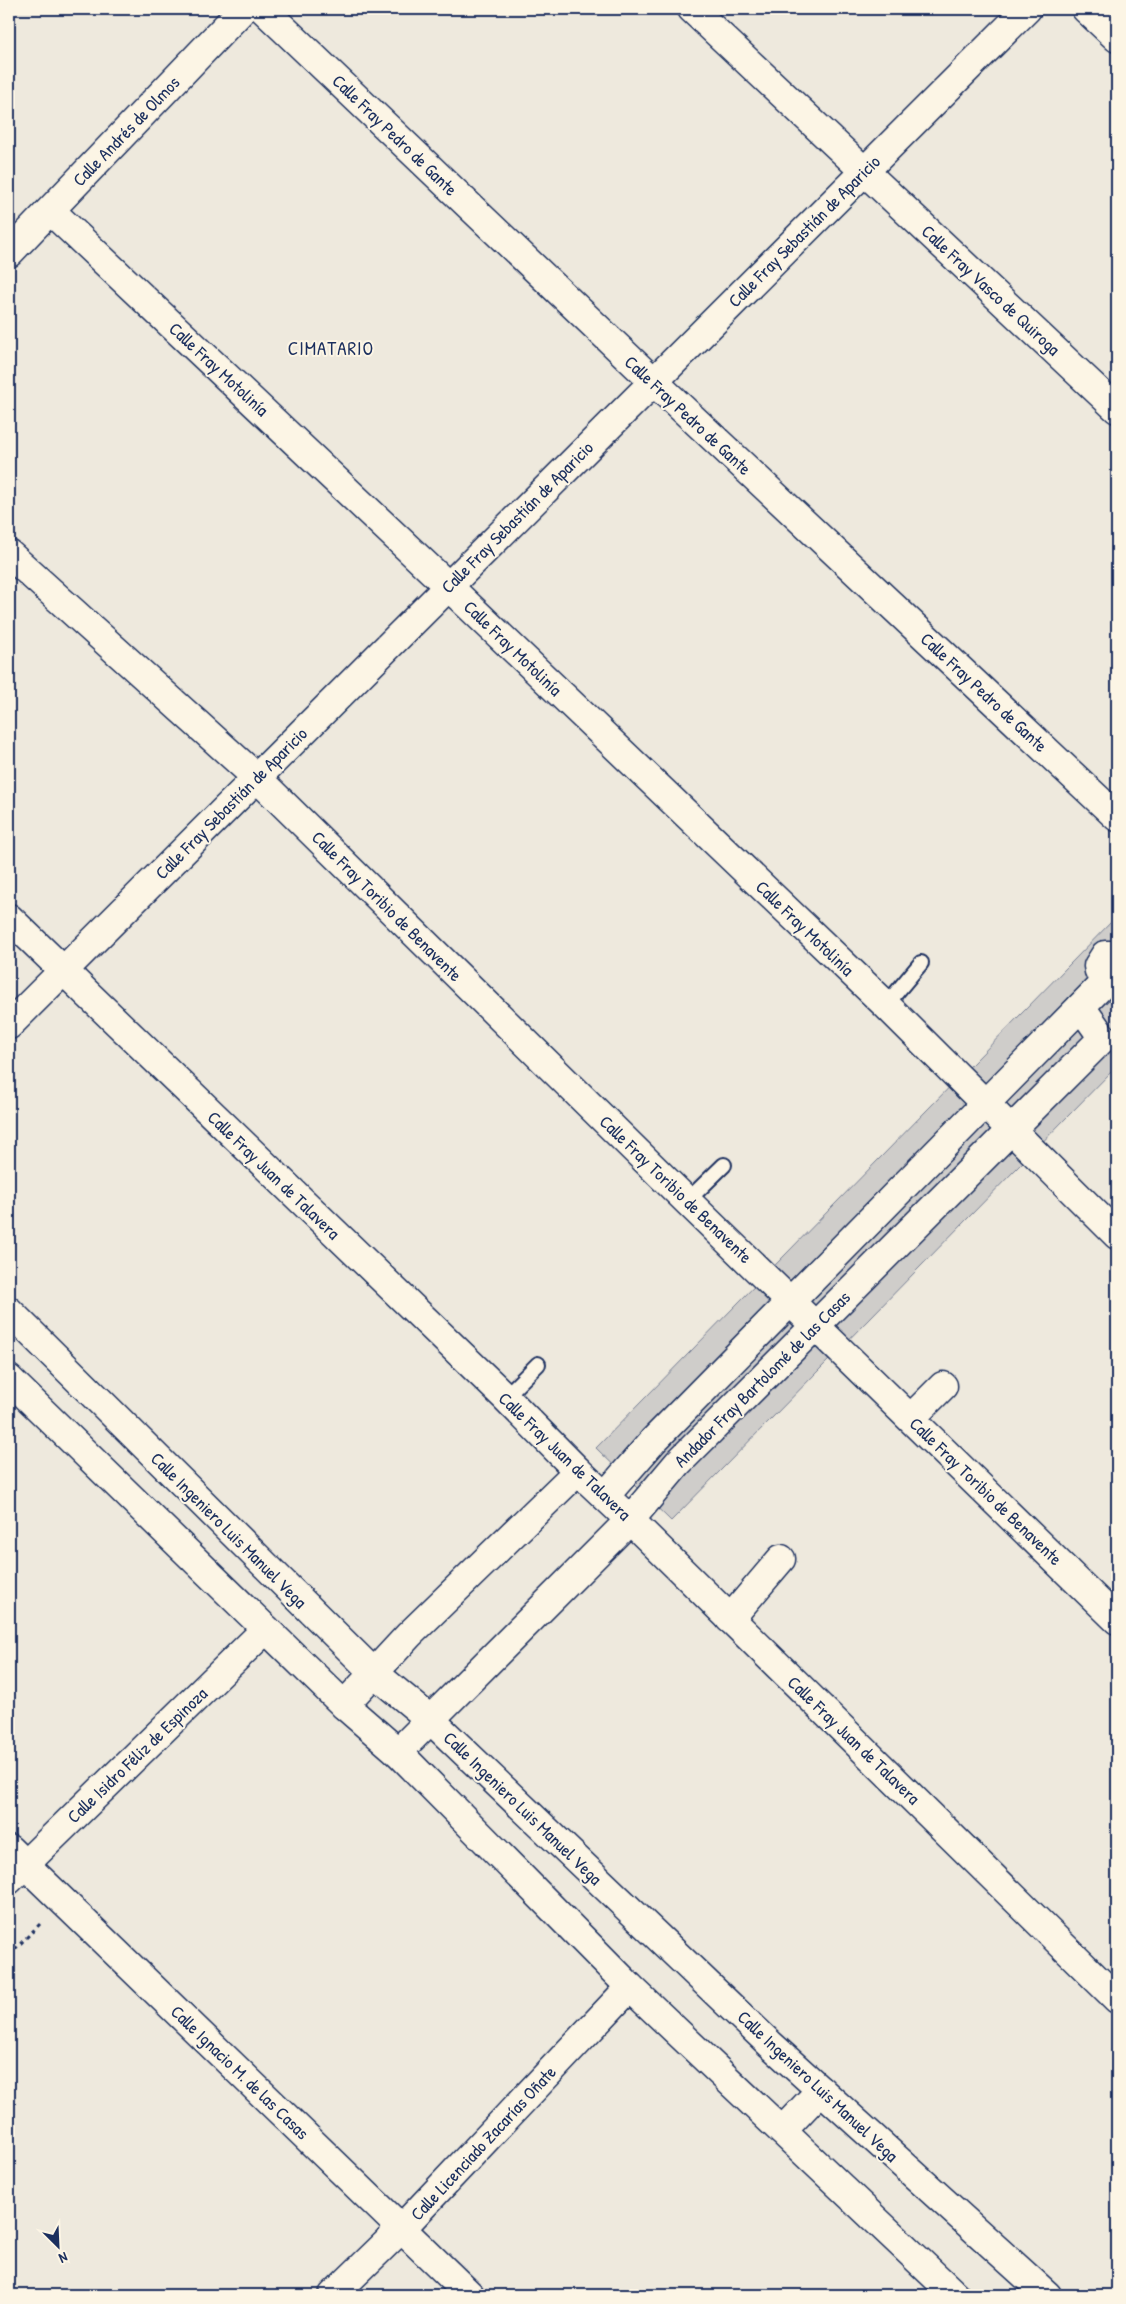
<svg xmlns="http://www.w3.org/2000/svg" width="1126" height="2304" viewBox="0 0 1126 2304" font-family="'Patrick Hand',sans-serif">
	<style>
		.green { fill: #cfcdca; stroke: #757e94 }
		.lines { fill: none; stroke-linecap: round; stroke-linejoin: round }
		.lane-casing { stroke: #1b2f5e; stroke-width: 18 }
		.street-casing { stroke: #1b2f5e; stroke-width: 31 }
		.secondary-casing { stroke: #1b2f5e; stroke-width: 31 }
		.path { stroke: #1b2f5e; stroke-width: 3; stroke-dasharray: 4 4; stroke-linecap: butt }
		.lane { stroke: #fcf5e5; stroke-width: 14 }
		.street { stroke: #fcf5e5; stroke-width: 28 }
		.secondary { stroke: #fcf5e5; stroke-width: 28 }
		.labels { text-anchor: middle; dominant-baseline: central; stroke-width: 4; stroke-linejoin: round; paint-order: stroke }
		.street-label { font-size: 18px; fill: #1b2f5e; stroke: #fcf5e5 }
		.neighbourhood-label { font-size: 19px; letter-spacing: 1px; fill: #1b2f5e; stroke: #fcf5e5 }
	</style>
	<rect width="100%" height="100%" fill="#eee9dd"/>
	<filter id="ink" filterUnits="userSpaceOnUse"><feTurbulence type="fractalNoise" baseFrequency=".02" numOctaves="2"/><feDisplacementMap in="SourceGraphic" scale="10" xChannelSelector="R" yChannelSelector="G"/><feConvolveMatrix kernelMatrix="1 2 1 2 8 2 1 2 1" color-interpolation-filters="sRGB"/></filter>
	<g filter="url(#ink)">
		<path class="green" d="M1117,916v150l-446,455 -75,-73z"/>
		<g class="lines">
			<g class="lane-casing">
				<g id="lane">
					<path d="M886,1005l35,-42"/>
					<path d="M687,1201l37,-36"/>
					<path d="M505,1397l33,-33"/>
				</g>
			</g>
			<g class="street-casing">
				<g id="street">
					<path d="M692,9l425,400"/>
					<path d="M1086,9l31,29"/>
					<path d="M51,211l397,375 438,419 231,230"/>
					<path d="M9,253l234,-244"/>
					<path d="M9,554l247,223 431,424 430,419"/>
					<path d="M9,918l496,479 73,74 52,49 487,479"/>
					<path d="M1117,955h-12l-7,11c1,11 9,16 19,13"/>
					<path d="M9,1025l1018,-1016"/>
					<path d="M912,1417l31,-31"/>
					<path d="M605,1496l48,-55 454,-461"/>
					<path d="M730,1619l51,-60"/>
					<path d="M344,1705l65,-70 169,-164"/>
					<path d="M398,1752l232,-232 48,-57 425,-425 -22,-31"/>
					<path d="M9,1849l461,446"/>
					<path d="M9,1880l257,-251"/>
					<path d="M333,2295l68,-66 229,-242"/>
				</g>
			</g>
			<g class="secondary-casing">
				<g id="secondary">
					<path d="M263,9l390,372 464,436"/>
					<path d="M9,1311l364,361 58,48 339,324 277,251"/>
					<path d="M9,1379l335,326 54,47 232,235 325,308"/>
					<path d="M782,2131l39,-41"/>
				</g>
			</g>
			<path class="path" d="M9,1955l31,-31"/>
			<use href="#lane" class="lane"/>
			<use href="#street" class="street"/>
			<use href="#secondary" class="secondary"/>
		</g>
	</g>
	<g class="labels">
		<g class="street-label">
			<text transform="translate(126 131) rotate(-46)">Calle Andrés de Olmos</text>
			<text transform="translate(395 135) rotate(44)">Calle Fray Pedro de Gante</text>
			<text transform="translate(804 231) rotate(-45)">Calle Fray Sebastián de Aparicio</text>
			<text transform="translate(991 290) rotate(43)">Calle Fray Vasco de Quiroga</text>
			<text transform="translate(219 369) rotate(43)">Calle Fray Motolinía</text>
			<text transform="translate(688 415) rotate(43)">Calle Fray Pedro de Gante</text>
			<text transform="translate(517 517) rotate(-45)">Calle Fray Sebastián de Aparicio</text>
			<text transform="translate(513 648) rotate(44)">Calle Fray Motolinía</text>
			<text transform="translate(984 692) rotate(43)">Calle Fray Pedro de Gante</text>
			<text transform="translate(231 803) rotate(-45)">Calle Fray Sebastián de Aparicio</text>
			<text transform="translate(387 906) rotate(45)">Calle Fray Toribio de Benavente</text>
			<text transform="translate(805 928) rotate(44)">Calle Fray Motolinía</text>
			<text transform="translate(274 1175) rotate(44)">Calle Fray Juan de Talavera</text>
			<text transform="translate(676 1189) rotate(44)">Calle Fray Toribio de Benavente</text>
			<text transform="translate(762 1379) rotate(-45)">Andador Fray Bartolomé de las Casas</text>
			<text transform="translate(565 1456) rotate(44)">Calle Fray Juan de Talavera</text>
			<text transform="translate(986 1491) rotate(44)">Calle Fray Toribio de Benavente</text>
			<text transform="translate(229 1530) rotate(45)">Calle Ingeniero Luis Manuel Vega</text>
			<text transform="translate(854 1740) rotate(44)">Calle Fray Juan de Talavera</text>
			<text transform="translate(137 1755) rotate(-44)">Calle Isidro Féliz de Espinoza</text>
			<text transform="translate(523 1808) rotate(44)">Calle Ingeniero Luis Manuel Vega</text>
			<text transform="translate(240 2072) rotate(44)">Calle Ignacio M. de las Casas</text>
			<text transform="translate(818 2086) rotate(43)">Calle Ingeniero Luis Manuel Vega</text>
			<text transform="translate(483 2143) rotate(-47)">Calle Licenciado Zacarías Oñate</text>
		</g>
		<g class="neighbourhood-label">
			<text x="331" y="348">CIMATARIO</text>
		</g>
	</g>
	<rect width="1126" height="2304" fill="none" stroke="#fcf5e5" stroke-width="30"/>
	<rect x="15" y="15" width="1096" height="2274" fill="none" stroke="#1b2f5e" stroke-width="2" filter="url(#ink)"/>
	<g transform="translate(58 2246) rotate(156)" stroke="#fcf5e5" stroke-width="4" paint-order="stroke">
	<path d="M0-4L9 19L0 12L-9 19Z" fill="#1b2f5e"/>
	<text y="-8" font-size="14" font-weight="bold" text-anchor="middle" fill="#1b2f5e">N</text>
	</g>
</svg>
